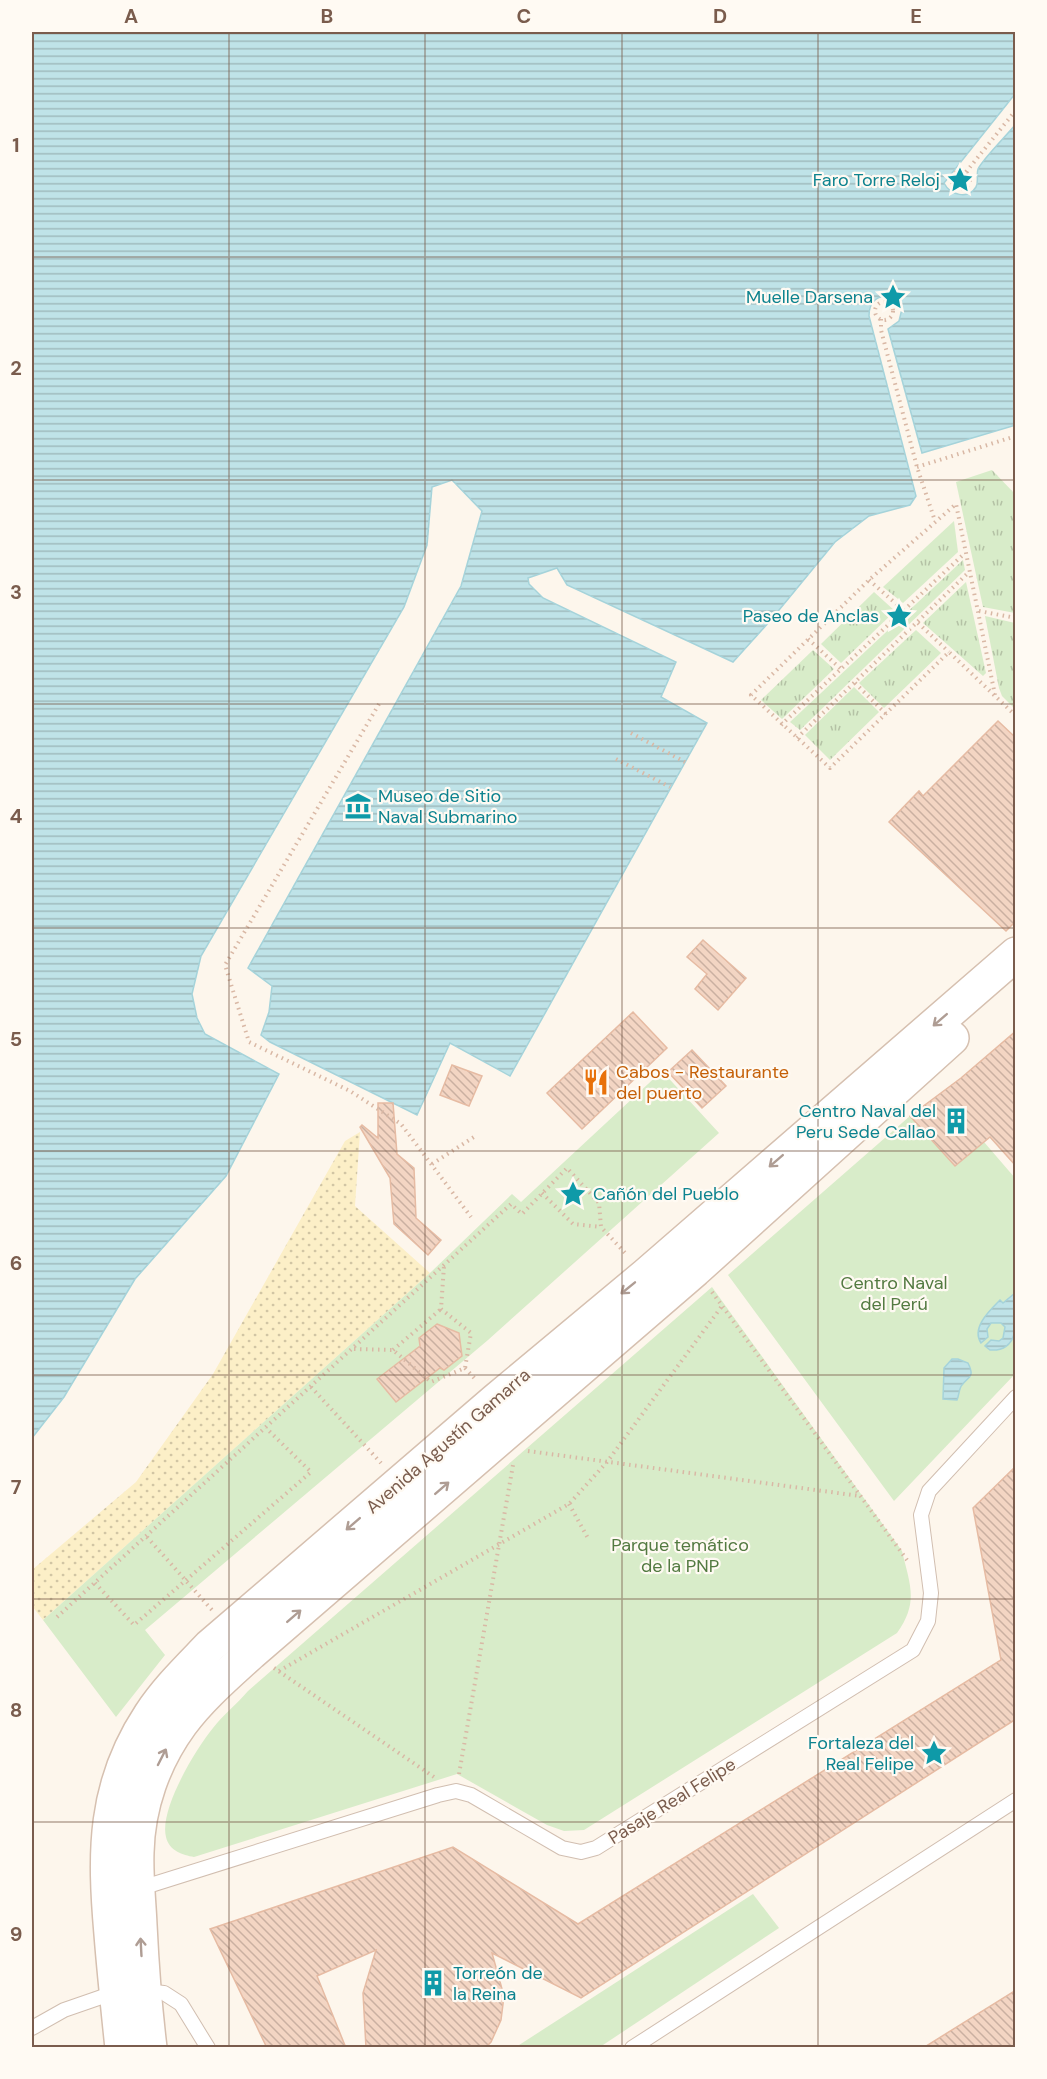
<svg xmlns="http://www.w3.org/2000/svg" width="1047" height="2079" viewBox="0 0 1047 2079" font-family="'DM Sans',sans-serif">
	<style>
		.grass { fill: url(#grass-tufts) }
		.sand { fill: url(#sand-dots) }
		.green { fill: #d8ecc9 }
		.water { fill: url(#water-rules); stroke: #a5d3da; stroke-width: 1.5 }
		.building { fill: url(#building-back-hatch); stroke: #e6bba3; stroke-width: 1.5 }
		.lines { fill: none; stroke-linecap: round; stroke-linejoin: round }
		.service-casing { stroke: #d1beb0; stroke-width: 16 }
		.secondary-casing { stroke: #d6c0b0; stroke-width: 36 }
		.path { stroke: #d9b8a5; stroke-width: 4; stroke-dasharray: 1.5 4.5; stroke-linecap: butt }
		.service { stroke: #fff; stroke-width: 14 }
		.secondary { stroke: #fff; stroke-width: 33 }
		.oneway { stroke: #af9d94 }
		.grid { fill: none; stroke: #7a5c4d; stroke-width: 1.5; stroke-opacity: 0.55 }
		.labels { text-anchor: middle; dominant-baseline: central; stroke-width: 4.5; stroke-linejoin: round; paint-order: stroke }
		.culture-label { font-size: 18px; fill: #0d838f; stroke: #fffaf3; text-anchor: end }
		.food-label { font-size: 18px; fill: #c56008; stroke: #fffaf3; text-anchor: start }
		.park-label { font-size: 18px; fill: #537a41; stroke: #fffaf3 }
		.street-label { font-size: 18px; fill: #7a5c4d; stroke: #fffaf3 }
		.neatline { fill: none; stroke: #7a5c4d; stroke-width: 2 }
		.grid-label { font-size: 20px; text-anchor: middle; font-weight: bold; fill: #7a5c4d }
	</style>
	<defs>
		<pattern id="grass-tufts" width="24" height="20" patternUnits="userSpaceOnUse" patternTransform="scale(1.5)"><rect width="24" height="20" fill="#d8ecc9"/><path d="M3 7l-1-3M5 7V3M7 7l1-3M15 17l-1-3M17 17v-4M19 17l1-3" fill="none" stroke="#b4c2a5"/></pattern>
		<pattern id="sand-dots" width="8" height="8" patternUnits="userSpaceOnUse" patternTransform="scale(1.5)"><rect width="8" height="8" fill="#fcefc7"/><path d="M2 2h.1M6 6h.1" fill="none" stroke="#d1c5a4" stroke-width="1.8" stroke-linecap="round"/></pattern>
		<pattern id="water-rules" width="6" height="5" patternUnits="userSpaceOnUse" patternTransform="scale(1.5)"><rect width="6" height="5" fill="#bfe3e8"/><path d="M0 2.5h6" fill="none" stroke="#a0bbbe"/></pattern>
		<pattern id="building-back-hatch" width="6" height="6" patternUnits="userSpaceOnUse" patternTransform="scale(1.5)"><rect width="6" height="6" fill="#f3d5c3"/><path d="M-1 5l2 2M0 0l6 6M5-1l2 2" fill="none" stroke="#cab0a1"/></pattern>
	</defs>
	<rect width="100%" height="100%" fill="#fdf6ec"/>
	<g class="grass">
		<path d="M992,470l23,24v119l-32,-6 -27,-125z"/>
		<path d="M954,521l4,31 -55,51 -20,-16z"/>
		<path d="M963,560l2,10 -165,160 -10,-8z"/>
		<path d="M966,582l20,91 -3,3 -60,-53z"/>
		<path d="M874,592l21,19 -54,52 -20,-19z"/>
		<path d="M985,616l30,7v86l-13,-13 -3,-8z"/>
		<path d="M916,630l25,23 -57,55 -25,-25z"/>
		<path d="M813,650l21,19 -52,50 -21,-19z"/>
		<path d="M854,687l25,25 -49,48 -25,-25z"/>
	</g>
	<path class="sand" d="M360,1132l-5,74 75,67 -387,347 -11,-14v-36l104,-88 77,-108 132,-233z"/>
	<g class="green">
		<path d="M662,1071l57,62 -231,207 -343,290 20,25 -49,62 -73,-97 387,-347 82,-79 9,8z"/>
		<path d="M910,1116l45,50 29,-24 31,36v196l-121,127 -166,-226z"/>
		<path d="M712,1287l190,264c8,34 17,51 -5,82l-313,197 -20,1 -17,-6 -90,-51 -263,83c-11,-2 -25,-6 -28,-20 -7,-27 29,-87 47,-109 10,-13 24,-24 35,-37z"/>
		<path d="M753,1894l26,34 -179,119h-84z"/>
	</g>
	<g class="water">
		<path d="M32,32h983v62l-71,89c6,12 24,17 32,4 3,-5 0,-12 2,-18 5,-10 29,-34 37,-44l1,300 -94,28 -34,-124 11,-8 3,-12 -9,-12c-15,-3 -24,4 -24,19l47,180 -6,9 -41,11 -34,26 -65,79 -37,41 -166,-77 -10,-17 -29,10 1,6 14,14 133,64 -15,35 46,26 -197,353 -60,-33 -33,72 -147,-73 -9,-7 8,-23 3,-26 -24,-18 213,-382 21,-75 -30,-31 -20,7 -5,58 -23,62 -203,349 -9,38 5,24 8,16 74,40 -53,102 -91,103 -71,118 -32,41z"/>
		<path d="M1015,1293c1,23 7,59 -25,57l-5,-4 6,-6 8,1 4,-3 2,-11 -4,-4h-10l-4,6 1,8 -7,6c-10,-15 8,-32 19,-43l3,3z"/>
		<path d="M952,1359h6l10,4c7,14 1,13 -6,22 -3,3 -3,11 -5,15l-14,-1 1,-31z"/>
	</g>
	<g class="building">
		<path d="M998,721l18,17v183l-10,10 -117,-109 30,-31 4,5z"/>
		<path d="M703,940l43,38 -28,32 -23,-21 12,-15 -20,-17z"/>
		<path d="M633,1012l34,36 -85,81 -35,-36z"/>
		<path d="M1016,1031v135l-26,-29 -35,29 -45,-50 51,-38z"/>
		<path d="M692,1050l34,36 -24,22 -34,-36z"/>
		<path d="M452,1065l30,11 -13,30 -29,-11z"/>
		<path d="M378,1103h15l4,51 17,14 2,50 25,22 -13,15 -34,-31 -4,-46 -30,-51 2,-2 16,13z"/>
		<path d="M437,1324l22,9 3,23 -18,14 -4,-2 -44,34 -19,-23 43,-33 -1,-8z"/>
		<path d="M1016,1466v253l-435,279 -89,-45 12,43 -3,24 -10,22 -6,6h-119l-3,-55 13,-43 -59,26 29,72h-79l-57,-119 243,-82 125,77 423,-264 -28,-152z"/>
		<path d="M1016,1990v58h-93z"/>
	</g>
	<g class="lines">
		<g class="service-casing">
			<g id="service">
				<path d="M138,1889l300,-94 18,-4 15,4 91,53 19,4 15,-4 317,-198 15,-29 3,-28 -10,-78 8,-24 87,-94"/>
				<path d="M144,1991l20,2 17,11 27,44"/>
				<path d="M32,2028l32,-18 52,-18"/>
				<path d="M632,2048l384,-248"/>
			</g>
		</g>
		<g class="secondary-casing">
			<g id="secondary">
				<path d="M122,2048c-4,-38 -8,-76 -11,-114 -7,-81 -8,-148 39,-219 17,-26 39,-47 60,-69l286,-246 150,-125 370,-321"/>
				<path d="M150,2048c-5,-41 -8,-82 -10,-123 -1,-24 -4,-49 -3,-73 1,-46 17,-91 44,-128 20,-27 46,-49 70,-71l444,-383 257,-232"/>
			</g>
		</g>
		<g class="path">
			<circle cx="961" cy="180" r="9"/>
			<path d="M966,172l50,-62"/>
			<circle cx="884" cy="311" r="9"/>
			<path d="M881,319v11l36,137 18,54"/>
			<path d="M917,467l99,-31"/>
			<path d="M869,580l34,30"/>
			<path d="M979,611l37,7"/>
			<path d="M918,623l31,29"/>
			<path d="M808,639l33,30"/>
			<path d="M855,683l31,31"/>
			<path d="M995,695l-39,-191 -87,76 -118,115 79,73 119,-116 67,64"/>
			<path d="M379,704l-154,261 24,77 101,49 51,33 70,93"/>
			<path d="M781,725l184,-172"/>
			<path d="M631,733l54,29"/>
			<path d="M797,738l172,-166"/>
			<path d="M616,759l54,28"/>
			<path d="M432,1164l45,-29"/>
			<path d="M542,1193l31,31 28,3"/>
			<path d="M712,1292l195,268"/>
			<path d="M354,1349l39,1 38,32 34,-14 6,-35 -30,-24 3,-43"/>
			<path d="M393,1350l48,-41"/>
			<path d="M465,1368l12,13"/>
			<path d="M311,1387l70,76"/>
			<path d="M528,1451l332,45"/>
			<path d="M569,1504l20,36"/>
			<path d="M147,1537l65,73"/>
			<path d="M95,1583l39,42 177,-153 -45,-44"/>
			<path d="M57,1617l454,-413 11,10 45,-46 32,35 2,24 26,28"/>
			<path d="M274,1668l160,109"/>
			<path d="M279,1671l290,-167 38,-42 115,-156"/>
			<path d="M459,1774l54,-309"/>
		</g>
		<use href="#service" class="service"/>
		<use href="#secondary" class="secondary"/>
	</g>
	<defs><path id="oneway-shaft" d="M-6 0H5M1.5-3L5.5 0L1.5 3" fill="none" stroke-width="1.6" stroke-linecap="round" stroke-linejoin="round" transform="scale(1.5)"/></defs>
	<g class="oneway">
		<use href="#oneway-shaft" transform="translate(940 1020) rotate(139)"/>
		<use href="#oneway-shaft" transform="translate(776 1161) rotate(139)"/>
		<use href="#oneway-shaft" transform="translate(628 1288) rotate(141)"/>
		<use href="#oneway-shaft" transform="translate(442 1488) rotate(-41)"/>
		<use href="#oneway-shaft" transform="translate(353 1524) rotate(139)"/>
		<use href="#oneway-shaft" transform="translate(294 1616) rotate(-41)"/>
		<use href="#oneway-shaft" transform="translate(162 1757) rotate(-63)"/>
		<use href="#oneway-shaft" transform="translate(141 1947) rotate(-93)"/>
	</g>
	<path class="grid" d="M229,32v2016M425,32v2016M622,32v2016M818,32v2016M32,257h984M32,480h984M32,704h984M32,928h984M32,1151h984M32,1375h984M32,1599h984M32,1822h984"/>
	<defs>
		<g id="sight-bare" transform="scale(2.07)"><path d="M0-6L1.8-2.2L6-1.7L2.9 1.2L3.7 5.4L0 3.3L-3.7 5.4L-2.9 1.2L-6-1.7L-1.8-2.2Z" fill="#0f9aa8" stroke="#fffaf3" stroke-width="2.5" paint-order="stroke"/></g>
		<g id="museum-bare" transform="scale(2.07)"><path d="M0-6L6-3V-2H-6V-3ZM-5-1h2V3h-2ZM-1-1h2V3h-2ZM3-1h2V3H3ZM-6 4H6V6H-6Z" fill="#0f9aa8" stroke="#fffaf3" stroke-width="2.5" paint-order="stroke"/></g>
		<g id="restaurant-bare" transform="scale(2.07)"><path d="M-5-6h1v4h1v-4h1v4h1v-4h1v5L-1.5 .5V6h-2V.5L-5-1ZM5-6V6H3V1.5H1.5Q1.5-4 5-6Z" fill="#e8710a" stroke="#fffaf3" stroke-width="2.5" paint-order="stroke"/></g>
		<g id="building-bare" transform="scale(2.07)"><path d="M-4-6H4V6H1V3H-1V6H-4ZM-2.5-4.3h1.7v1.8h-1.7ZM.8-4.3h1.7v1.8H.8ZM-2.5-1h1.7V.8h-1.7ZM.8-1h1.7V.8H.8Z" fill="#0f9aa8" stroke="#fffaf3" stroke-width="2.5" paint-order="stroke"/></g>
	</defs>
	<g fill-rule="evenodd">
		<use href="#sight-bare" x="960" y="180"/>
		<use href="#sight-bare" x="893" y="297"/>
		<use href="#sight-bare" x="899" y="616"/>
		<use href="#museum-bare" x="358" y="806"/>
		<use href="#restaurant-bare" x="596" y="1082"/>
		<use href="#building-bare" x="956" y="1121"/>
		<use href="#sight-bare" x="573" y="1194"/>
		<use href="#sight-bare" x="934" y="1753"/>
		<use href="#building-bare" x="433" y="1983"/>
	</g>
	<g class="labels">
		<g class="culture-label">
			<text x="940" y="180">Faro Torre Reloj</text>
			<text x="873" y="297">Muelle Darsena</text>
			<text x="879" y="616">Paseo de Anclas</text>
			<text x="378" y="796" text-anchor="start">Museo de Sitio<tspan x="378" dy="21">Naval Submarino</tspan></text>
			<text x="936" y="1111">Centro Naval del<tspan x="936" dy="21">Peru Sede Callao</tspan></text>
			<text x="593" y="1194" text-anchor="start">Cañón del Pueblo</text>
			<text x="914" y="1743">Fortaleza del<tspan x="914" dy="21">Real Felipe</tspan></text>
			<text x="453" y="1973" text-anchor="start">Torreón de<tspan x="453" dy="21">la Reina</tspan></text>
		</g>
		<g class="food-label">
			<text x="616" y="1072">Cabos - Restaurante<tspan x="616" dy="21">del puerto</tspan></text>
		</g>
		<g class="park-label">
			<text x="894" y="1283">Centro Naval<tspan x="894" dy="21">del Perú</tspan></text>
			<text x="680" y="1545">Parque temático<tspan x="680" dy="21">de la PNP</tspan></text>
		</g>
		<g class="street-label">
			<text transform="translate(448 1441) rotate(-41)">Avenida Agustín Gamarra</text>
			<text transform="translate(672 1801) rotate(-32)">Pasaje Real Felipe</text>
		</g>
	</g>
	<rect width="1047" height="2079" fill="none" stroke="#fffaf3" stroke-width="66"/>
	<rect x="33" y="33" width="981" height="2013" class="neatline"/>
	<g class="grid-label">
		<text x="131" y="23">A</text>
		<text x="327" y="23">B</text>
		<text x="524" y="23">C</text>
		<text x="720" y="23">D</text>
		<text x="916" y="23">E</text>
		<text x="16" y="152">1</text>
		<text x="16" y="375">2</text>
		<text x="16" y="599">3</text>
		<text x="16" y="823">4</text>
		<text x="16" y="1046">5</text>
		<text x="16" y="1270">6</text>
		<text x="16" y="1494">7</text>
		<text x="16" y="1717">8</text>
		<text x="16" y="1941">9</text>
	</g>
</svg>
